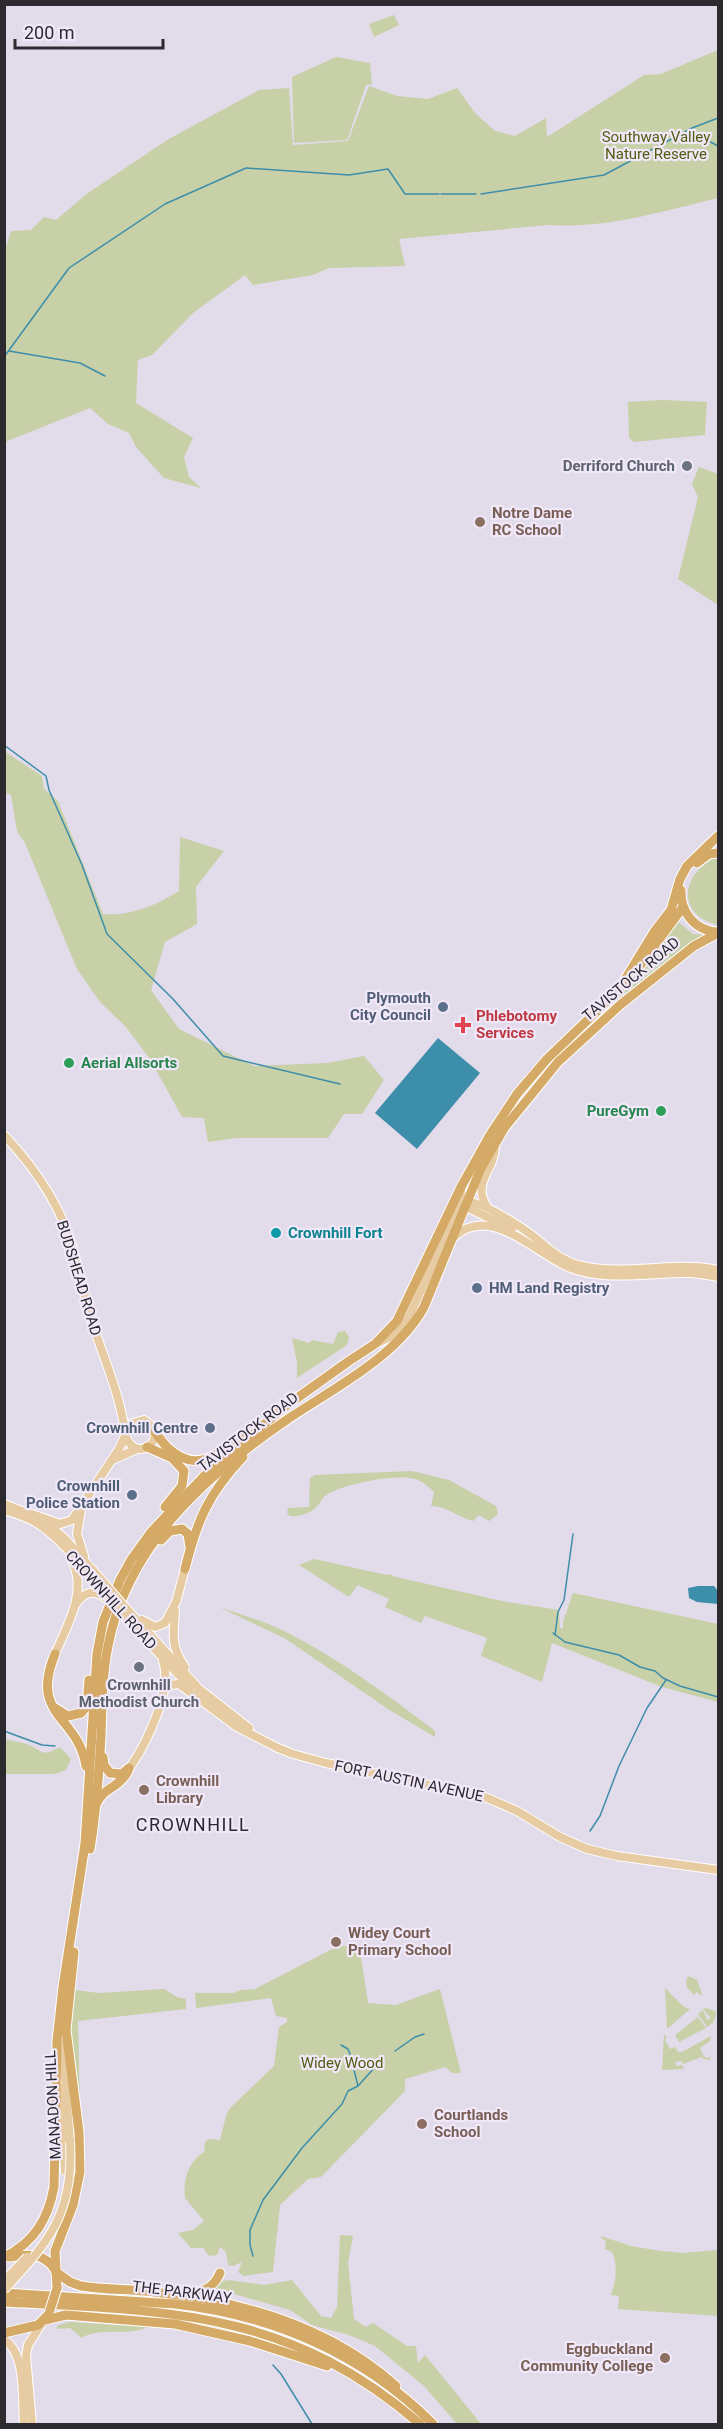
<svg xmlns="http://www.w3.org/2000/svg" width="723" height="2429" viewBox="0 0 723 2429" font-family="Roboto,sans-serif">
	<style>
		.green { fill: #c7d0a6 }
		.water { fill: #3d8eab }
		.lines { fill: none; stroke-linecap: round; stroke-linejoin: round }
		.stream { stroke: #3d8eab; stroke-width: 1.5 }
		.major-casing { stroke: #fff; stroke-width: 10 }
		.highway-casing { stroke: #fff; stroke-width: 11 }
		.major { stroke: #e6cba3; stroke-width: 8 }
		.highway { stroke: #d5a966; stroke-width: 9 }
		.major-bridge-casing { stroke: #fff; stroke-width: 10; stroke-linecap: butt }
		.highway-bridge-casing { stroke: #fff; stroke-width: 11; stroke-linecap: butt }
		.major-bridge { stroke: #e6cba3; stroke-width: 8 }
		.highway-bridge { stroke: #d5a966; stroke-width: 9 }
		.worship-dot { fill: #6b7280; stroke: #f0e8f8; stroke-width: 2 }
		.education-dot { fill: #8d6e63; stroke: #f0e8f8; stroke-width: 2 }
		.service-dot { fill: #5c6f8a; stroke: #f0e8f8; stroke-width: 2 }
		.health-dot { fill: #e0444e; stroke: #f0e8f8; stroke-width: 2 }
		.leisure-dot { fill: #2e9e5b; stroke: #f0e8f8; stroke-width: 2 }
		.culture-dot { fill: #0f9aa8; stroke: #f0e8f8; stroke-width: 2 }
		.labels { text-anchor: middle; dominant-baseline: central; stroke-width: 4.5; stroke-linejoin: round; paint-order: stroke }
		.park-label { font-size: 15px; fill: #525c11; stroke: #f0e8f8 }
		.worship-label { font-size: 15px; font-weight: bold; fill: #5b616d; stroke: #f0e8f8; text-anchor: end }
		.education-label { font-size: 15px; font-weight: bold; fill: #785e54; stroke: #f0e8f8; text-anchor: start }
		.street-label { font-size: 15px; fill: #2c292f; stroke: #f0e8f8 }
		.service-label { font-size: 15px; font-weight: bold; fill: #4e5e75; stroke: #f0e8f8; text-anchor: end }
		.health-label { font-size: 15px; font-weight: bold; fill: #be3a42; stroke: #f0e8f8; text-anchor: start }
		.leisure-label { font-size: 15px; font-weight: bold; fill: #27864d; stroke: #f0e8f8; text-anchor: start }
		.culture-label { font-size: 15px; font-weight: bold; fill: #0d838f; stroke: #f0e8f8; text-anchor: start }
		.quarter-label { font-size: 18px; letter-spacing: 1.5px; fill: #2c292f; stroke: #f0e8f8 }
	</style>
	<rect width="100%" height="100%" fill="#e2dbea"/>
	<g class="green">
		<path d="M394,15l5,10 -25,12 -5,-13z"/>
		<path d="M718,50v148c-54,13 -113,31 -169,27l-150,14 6,27 -76,2 -16,7 -60,10 -8,-10 -52,38 -41,42 -14,5 -2,43 57,35 -9,19 5,20 12,11 -37,-10 -28,-31 -7,-14 -21,-9 -18,-16 -85,34 -1,-188 7,-23 20,-1 13,-13 12,3 32,-27 79,-53 92,-50 30,-2 4,57 55,-4 21,-55 28,10 31,3 29,-11 18,25 20,18 20,5 31,-18 1,19 97,-62 17,-1z"/>
		<path d="M336,57l34,6 2,21 -6,1 -19,55 -53,3 -2,-66z"/>
		<path d="M663,400l44,2 -2,33 -71,7 -5,-4 -1,-36z"/>
		<path d="M699,467l19,7v131l-40,-26 20,-82 -6,-13z"/>
		<path d="M4,751l38,25 2,13 14,12 45,113c26,3 54,-9 76,-23l1,-54 44,14 -28,36 1,37 -32,18 -14,48 28,39 75,37 73,-3 37,-7 20,24 -22,34h-18l-16,24h-91l-29,4 -4,-24 -22,-1 -32,-58 -25,-33 -25,-24 -23,-33 -52,-126 -8,-12 -6,-36 -6,-3z"/>
		<path d="M714,858h4v67c-41,-10 -38,-48 -4,-67z"/>
		<path d="M677,921l16,13 12,1 -25,15 -98,78 57,-56z"/>
		<path d="M345,1331l4,6 -2,8 -50,33v-16l-5,-24 17,5 3,-3 21,4 5,-12z"/>
		<path d="M412,1471l37,9 47,26 2,8 -9,7 -10,-6 -6,6c-15,-4 -27,-15 -42,-15l3,-14c-6,-6 -14,-13 -24,-14 -19,-3 -66,6 -82,16 -5,3 -6,6 -9,10 -6,9 -20,13 -29,12l-3,-3 1,-5 21,-1 1,-29 5,-3z"/>
		<path d="M314,1559l73,16 4,-1 1,2 110,25 57,9 1,18 3,1v-7l10,-29 145,31v78l-56,-15 -110,-44 -10,39 -61,-26 6,-18 -62,-22 -4,7 -36,-16 4,-8 -31,-14 -9,12 -50,-32z"/>
		<path d="M219,1607c22,8 45,14 65,24 54,27 104,64 151,100v6l-44,-26 -105,-72z"/>
		<path d="M5,1739c7,2 17,3 24,6 15,7 13,12 31,2l11,12 -5,11 -11,4h-50z"/>
		<path d="M359,1944l9,59 28,2 44,-16 21,84h-9l-7,-6 -40,12v12l-84,86 -13,2 -28,26 -7,67 -29,4 -6,-4 4,-10 -9,4 -5,-1 -2,-13 -6,-5 -3,8 -8,1 -6,-8h-12l-13,-15 15,-3 11,-9 -19,-23c-2,-19 3,-36 20,-47l-1,-7 4,-5 12,1 6,-24 4,-8 44,-42 5,-39 8,-5v-4l-11,-2 -5,-18 -75,10 -1,-15h38l8,-3 14,-1 81,-42z"/>
		<path d="M688,1976l9,4 5,14 -1,2 -4,-4 -3,3 -7,-8 -1,-6z"/>
		<path d="M665,1988l19,19 6,2 -23,20z"/>
		<path d="M164,1989l13,8 9,2v10l-108,12 2,86c-7,-38 -17,-79 -5,-117l24,3z"/>
		<path d="M706,2008l9,3 1,3 -3,9 -6,4 -9,-13 5,-4 4,10 4,-2 -8,-9z"/>
		<path d="M698,2017l8,11 -27,14 -4,-7z"/>
		<path d="M664,2034l3,4 -2,2 5,9 5,-2 3,5h4l29,-16 -1,5 -10,7 4,9 5,1 2,-5 -1,7 -7,-1 -1,-2 -19,7 -2,-3 -6,1 1,4 6,-1 2,4 -22,1z"/>
		<path d="M340,2235l13,1 -5,27 6,56 12,8 7,-4 34,23h9l2,17 7,-8 56,69h-24l-33,-38 -49,-40 -26,-11 -37,-10 -22,-15 -77,-22 5,-6 11,-2 35,5 28,-5 29,36 10,2 6,-11z"/>
		<path d="M601,2236l30,10 30,5 22,2 35,-3v66l-100,-7 1,-13 -8,-1c5,-14 7,-30 1,-43l-7,-3 1,-8 -5,-3z"/>
		<path d="M70,2322l78,5c-21,10 -50,-1 -66,11l-12,-10 -15,1 4,-4z"/>
	</g>
	<g class="water">
		<path d="M438,1038l42,35 -63,76 -42,-36z"/>
		<path d="M698,1586h16l4,5v13l-21,-2 -8,-4 -1,-10z"/>
	</g>
	<g class="lines">
		<g class="stream">
			<path d="M688,130l30,16"/>
			<path d="M441,194h35"/>
			<path d="M481,194l123,-19 88,-47 26,-10"/>
			<path d="M9,351l71,12 25,13"/>
			<path d="M4,357l65,-89 96,-64 81,-36 103,7 39,-6 17,25h34"/>
			<path d="M4,745l42,31 3,14 33,75 25,69 66,65 50,57 117,28"/>
			<path d="M553,1633l12,9 54,13 21,12 15,4 8,7 17,8 38,11"/>
			<path d="M555,1635l3,-23 6,-12 9,-66"/>
			<path d="M4,1731l38,14 13,1"/>
			<path d="M590,1831l10,-15 19,-50 28,-58 19,-28"/>
			<path d="M341,2045l7,4 2,5 8,32"/>
			<path d="M395,2051l20,-14 9,-3"/>
			<path d="M253,2256l-3,-11v-15l13,-30 39,-52 40,-44 6,-13 10,-5 26,-29"/>
			<path d="M273,2365l8,9 31,50"/>
		</g>
		<g class="major-casing">
			<g id="major">
				<path d="M4,1135c32,34 58,72 70,117 6,25 12,51 20,76 11,33 27,70 31,105 3,18 23,23 30,4l-3,-11 -8,-6 -14,4 -5,8"/>
				<path d="M461,1187v11l5,9 46,22"/>
				<path d="M487,1207c-16,-26 8,-36 8,-61"/>
				<path d="M454,1237c36,-34 81,16 114,30 38,15 80,6 119,6 10,0 21,2 31,4"/>
				<path d="M378,1343l16,-8 15,-18 50,-110 9,-6c23,6 46,21 65,35 13,11 26,23 42,28 47,14 97,-4 143,6"/>
				<path d="M112,1460l25,-11"/>
				<path d="M4,1504l33,13"/>
				<path d="M4,1510c10,3 22,7 31,12 26,15 51,50 71,73"/>
				<path d="M81,1510l-4,24 7,22"/>
				<path d="M32,1514l28,10 12,-4 47,-71 6,-13"/>
				<path d="M48,1524l17,15 40,45"/>
				<path d="M76,1604c8,-12 18,-15 29,-6"/>
				<path d="M125,1607l74,82 50,39"/>
				<path d="M175,1611c-2,23 -4,37 10,56"/>
				<path d="M123,1615l67,72"/>
				<path d="M142,1620l13,7 10,-4 11,-21 9,-33"/>
				<path d="M55,1654c12,-28 33,-63 17,-93"/>
				<path d="M163,1691l7,-6 9,-1 58,43 41,21 15,6 33,9 159,34 32,14 43,26 27,12 30,7 101,14"/>
				<path d="M131,1766c16,-24 42,-77 32,-105"/>
				<path d="M65,2042v36l5,64"/>
				<path d="M60,2088l5,83"/>
				<path d="M4,2340c23,13 18,61 20,84"/>
				<path d="M32,2424l-6,-68 2,-11 14,-22"/>
			</g>
		</g>
		<g class="highway-casing">
			<g id="highway">
				<path d="M697,863l12,-9 9,-1"/>
				<path d="M681,890c-1,22 14,41 37,42"/>
				<path d="M638,968l45,-61"/>
				<path d="M155,1432c4,5 7,10 12,15 30,28 49,8 74,-12"/>
				<path d="M147,1447l25,11 12,13 -2,15 -17,21"/>
				<path d="M161,1540l9,-9 12,-2 6,5 2,13"/>
				<path d="M185,1569c12,-49 24,-76 58,-112"/>
				<path d="M55,1654c-26,63 23,61 31,112"/>
				<path d="M55,1708l13,8 13,-3 6,-7 2,-26"/>
				<path d="M103,1757l1,8 6,8 12,1 7,-6"/>
				<path d="M97,1803c7,-16 21,-14 31,-32"/>
				<path d="M90,1849c6,-37 9,-75 11,-113 1,-30 1,-61 7,-90 19,-100 97,-170 177,-225 47,-32 111,-63 139,-114l57,-139 24,-41 53,-65 62,-57 74,-59 24,-13"/>
				<path d="M4,2257c30,-14 44,-38 50,-70l3,-146 6,-54 22,-143 12,-190 6,-32 17,-42 11,-20 21,-29 55,-58 79,-67 63,-45 26,-17 22,-23 64,-134 29,-52 27,-41 30,-35 71,-68 36,-59 17,-22 9,-31 7,-13 31,-30"/>
				<path d="M9,2257c19,-3 35,-5 46,13"/>
				<path d="M56,2272l14,10 11,4c24,4 49,3 73,6 87,9 176,35 242,94"/>
				<path d="M57,2288l-2,-37 18,-46 7,-33 -1,-40 -13,-102 8,-78"/>
				<path d="M188,2292c16,1 26,-5 32,-19"/>
				<path d="M4,2293l171,11c98,11 188,50 258,120"/>
				<path d="M4,2302c165,9 284,8 416,122"/>
				<path d="M45,2320l21,-5 109,9 75,17 77,25"/>
				<path d="M4,2333l34,-8 10,-10"/>
			</g>
		</g>
		<use href="#major" class="major"/>
		<use href="#highway" class="highway"/>
		<g class="major-bridge-casing">
			<g id="major-bridge">
				<path d="M105,1584l20,23"/>
				<path d="M106,1595l17,20"/>
				<path d="M4,2281l23,-24"/>
				<path d="M4,2290c46,-49 70,-78 66,-148"/>
			</g>
		</g>
		<g class="highway-bridge-casing">
			<path id="highway-bridge" d="M50,2310l7,-22"/>
		</g>
		<use href="#major-bridge" class="major-bridge"/>
		<use href="#highway-bridge" class="highway-bridge"/>
	</g>
	<g class="worship-dot">
		<circle cx="687" cy="466" r="6"/>
		<circle cx="139" cy="1667" r="6"/>
	</g>
	<g class="education-dot">
		<circle cx="480" cy="522" r="6"/>
		<circle cx="144" cy="1790" r="6"/>
		<circle cx="336" cy="1942" r="6"/>
		<circle cx="422" cy="2124" r="6"/>
		<circle cx="665" cy="2358" r="6"/>
	</g>
	<g class="service-dot">
		<circle cx="443" cy="1007" r="6"/>
		<circle cx="477" cy="1288" r="6"/>
		<circle cx="210" cy="1428" r="6"/>
		<circle cx="132" cy="1495" r="6"/>
	</g>
	<path class="health-dot" d="M460 1016h6v6h6v6h-6v6h-6v-6h-6v-6h6z"/>
	<g class="leisure-dot">
		<circle cx="69" cy="1063" r="6"/>
		<circle cx="661" cy="1111" r="6"/>
	</g>
	<circle class="culture-dot" cx="276" cy="1233" r="6"/>
	<g class="labels">
		<g class="park-label">
			<text x="656" y="137">Southway Valley<tspan x="656" dy="17">Nature Reserve</tspan></text>
			<text x="342" y="2063">Widey Wood</text>
		</g>
		<g class="worship-label">
			<text x="675" y="466">Derriford Church</text>
			<text x="139" y="1685" text-anchor="middle">Crownhill<tspan x="139" dy="17">Methodist Church</tspan></text>
		</g>
		<g class="education-label">
			<text x="492" y="513">Notre Dame<tspan x="492" dy="17">RC School</tspan></text>
			<text x="156" y="1781">Crownhill<tspan x="156" dy="17">Library</tspan></text>
			<text x="348" y="1933">Widey Court<tspan x="348" dy="17">Primary School</tspan></text>
			<text x="434" y="2115">Courtlands<tspan x="434" dy="17">School</tspan></text>
			<text x="653" y="2349" text-anchor="end">Eggbuckland<tspan x="653" dy="17">Community College</tspan></text>
		</g>
		<g class="street-label">
			<text transform="translate(631 979) rotate(-40)">TAVISTOCK ROAD</text>
			<text transform="translate(79 1278) rotate(73)">BUDSHEAD ROAD</text>
			<text transform="translate(248 1432) rotate(-37)">TAVISTOCK ROAD</text>
			<text transform="translate(111 1600) rotate(48)">CROWNHILL ROAD</text>
			<text transform="translate(409 1781) rotate(12)">FORT AUSTIN AVENUE</text>
			<text transform="translate(53 2105) rotate(-93)">MANADON HILL</text>
			<text transform="translate(182 2292) rotate(7)">THE PARKWAY</text>
		</g>
		<g class="service-label">
			<text x="431" y="998">Plymouth<tspan x="431" dy="17">City Council</tspan></text>
			<text x="489" y="1288" text-anchor="start">HM Land Registry</text>
			<text x="198" y="1428">Crownhill Centre</text>
			<text x="120" y="1486">Crownhill<tspan x="120" dy="17">Police Station</tspan></text>
		</g>
		<g class="health-label">
			<text x="476" y="1016">Phlebotomy<tspan x="476" dy="17">Services</tspan></text>
		</g>
		<g class="leisure-label">
			<text x="81" y="1063">Aerial Allsorts</text>
			<text x="649" y="1111" text-anchor="end">PureGym</text>
		</g>
		<g class="culture-label">
			<text x="288" y="1233">Crownhill Fort</text>
		</g>
		<g class="quarter-label">
			<text x="193" y="1824">CROWNHILL</text>
		</g>
	</g>
	<rect width="723" height="2429" fill="none" stroke="#2c292f" stroke-width="12"/>
	<path d="M15 39v9h148v-9" fill="none" stroke="#2c292f" stroke-width="3"/>
	<text x="24" y="39" font-size="18" fill="#2c292f" stroke="#f0e8f8" stroke-width="4.5" paint-order="stroke">200 m</text>
</svg>
